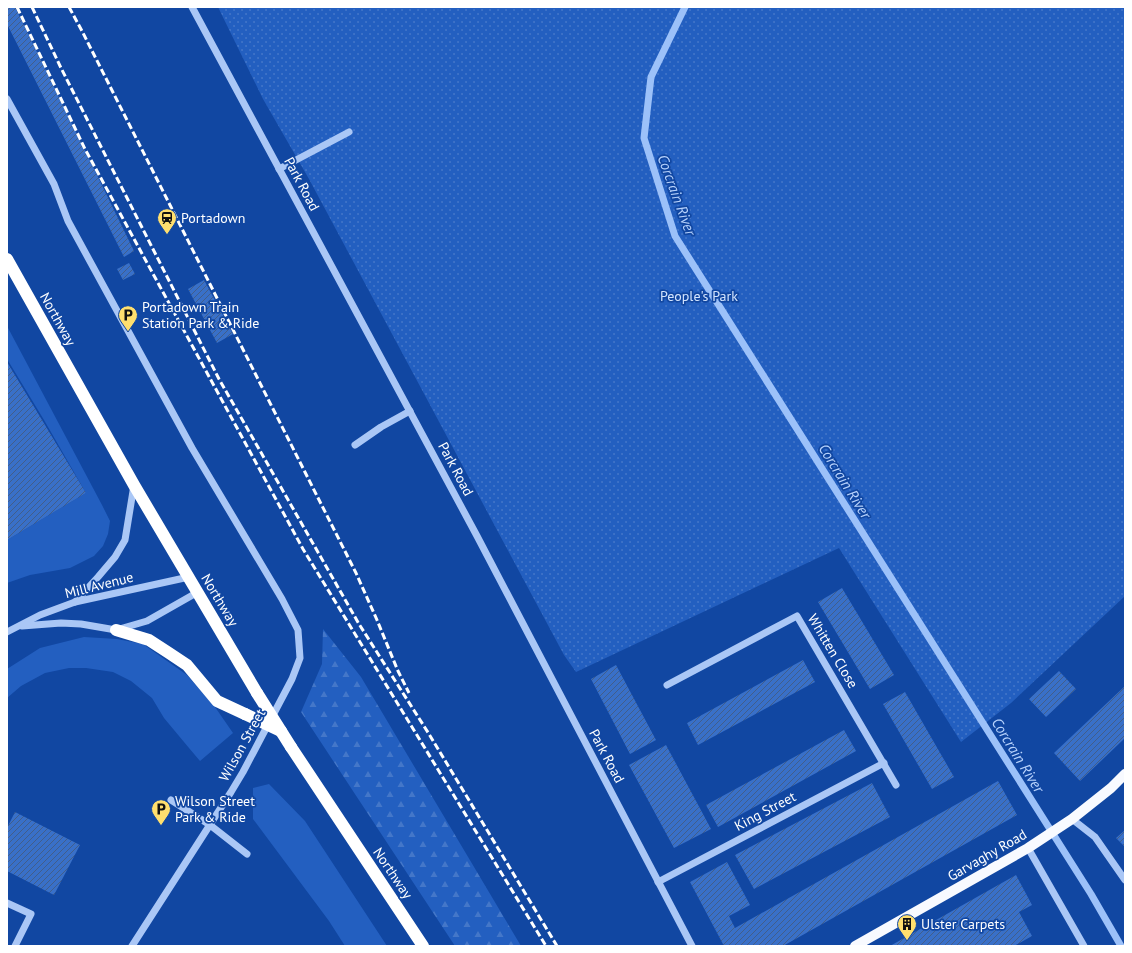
<svg xmlns="http://www.w3.org/2000/svg" width="1132" height="953" viewBox="0 0 1132 953" font-family="'PT Sans',sans-serif">
	<style>
		.green { fill: #235fc0 }
		.forest { fill: url(#forest-firs) }
		.park { fill: url(#park-dots) }
		.lines { fill: none; stroke-linecap: round; stroke-linejoin: round }
		.stream { stroke: #9cc1f9; stroke-width: 7 }
		.building { fill: url(#building-hatch) }
		.minor { stroke: #aac7f6; stroke-width: 7 }
		.major { stroke: #f8faff; stroke-width: 10 }
		.highway { stroke: #fff; stroke-width: 12 }
		.rail { stroke: #fff; stroke-width: 3; stroke-dasharray: 7 3; stroke-linecap: butt }
		.highway-bridge { stroke: #fff; stroke-width: 12 }
		.labels { text-anchor: middle; dominant-baseline: central; stroke-width: 3.5; stroke-linejoin: round; paint-order: stroke }
		.street-label { font-size: 14px; fill: #fff; stroke: #1147a2 }
		.poi-label { font-size: 14px; fill: #fff; stroke: #1147a2; text-anchor: start }
		.park-label { font-size: 14px; fill: #d3e4fe; stroke: #1147a2 }
		.water-label { font-size: 15px; font-style: italic; fill: #b7d2fc; stroke: #1147a2 }
	</style>
	<defs>
		<pattern id="forest-firs" width="22" height="20" patternUnits="userSpaceOnUse"><rect width="22" height="20" fill="#235fc0"/><path d="M5 1l3.5 6h-7zM16 11l3.5 6h-7z" fill="#4477c9"/></pattern>
		<pattern id="park-dots" width="8" height="8" patternUnits="userSpaceOnUse"><rect width="8" height="8" fill="#235fc0"/><path d="M2 2h.1M6 6h.1" fill="none" stroke="#4477c9" stroke-width="1.8" stroke-linecap="round"/></pattern>
		<pattern id="building-hatch" width="6" height="6" patternUnits="userSpaceOnUse"><rect width="6" height="6" fill="#3970c8"/><path d="M-1 1l2-2M0 6l6-6M5 7l2-2" fill="none" stroke="#425e8a"/></pattern>
	</defs>
	<rect width="100%" height="100%" fill="#1147a2"/>
	<g class="green">
		<path d="M7,326l95,179 8,16 -2,13 -5,12 -9,10 -24,12 -40,7 -23,8v-43l79,-47 -42,-73 -37,-61z"/>
		<path d="M84,637l33,2 26,5 44,31 28,32 18,26 -33,28 -11,-13 -25,-30 -12,-20 -21,-17 -18,-9 -27,-4h-17l-24,5 -24,13 -14,12v-29l33,-21z"/>
		<path d="M269,784l36,37 82,125h-42l-16,-25 -76,-102v-31z"/>
	</g>
	<path class="forest" d="M323,629l38,48 160,269h-66l-154,-234 21,-48z"/>
	<path class="park" d="M218,7h907v589l-114,107 -50,39 -122,-194 -263,124 -12,-17 -255,-476 -46,-80z"/>
	<g class="lines">
		<path class="stream" d="M685,7l-34,70 -7,61 31,98 416,658 30,52"/>
	</g>
	<g class="building">
		<path d="M7,7h8l119,244 -10,6 -117,-233z"/>
		<path d="M129,263l6,11 -12,6 -6,-11z"/>
		<path d="M204,280l29,54 -16,9 -29,-54z"/>
		<path d="M7,362l79,131 -79,47z"/>
		<path d="M842,588l52,87 -24,14 -52,-87z"/>
		<path d="M803,660l12,22 -117,63 -11,-22z"/>
		<path d="M616,665l40,75 -26,14 -39,-75z"/>
		<path d="M1059,671l17,18 -30,28 -17,-18z"/>
		<path d="M1125,686v52l-45,43 -26,-28z"/>
		<path d="M905,692l49,85 -22,12 -49,-85z"/>
		<path d="M844,730l12,21 -138,76 -12,-22z"/>
		<path d="M666,745l45,84 -37,19 -45,-83z"/>
		<path d="M998,781l19,34 -234,131h-59l-34,-64 37,-20 23,43 -21,11 6,12z"/>
		<path d="M872,783l18,34 -136,72 -19,-34z"/>
		<path d="M15,812l65,33 -26,50 -47,-24v-43z"/>
		<path d="M1125,830v17l-9,-9z"/>
		<path d="M1016,875l16,30 -13,7 13,24 -18,10h-124z"/>
	</g>
	<g class="lines">
		<g class="minor">
			<path d="M192,7l285,529 215,410"/>
			<path d="M7,99l47,85 14,37 124,227 90,151 16,31 2,28 -8,21 -49,93 -12,20 -99,154"/>
			<path d="M279,169l70,-37"/>
			<path d="M355,445l26,-18 29,-16"/>
			<path d="M75,602l23,-25 17,-20 10,-17 9,-55"/>
			<path d="M22,626l39,-3 20,1 35,6 31,-9 51,-29"/>
			<path d="M7,632l33,-17 35,-13 114,-25"/>
			<path d="M667,685l130,-69 99,169"/>
			<path d="M171,800l39,25 37,29"/>
			<path d="M1072,819l23,18 30,43"/>
			<path d="M1028,848l56,98"/>
			<path d="M658,882l226,-119"/>
			<path d="M7,903l24,11 -16,32"/>
		</g>
		<path class="major" d="M855,946l173,-98 44,-29 39,-31 14,-14"/>
		<g class="highway">
			<path d="M7,259l127,226 123,208"/>
			<path d="M116,630l33,10 20,13 18,12 30,36 28,13"/>
			<path d="M291,747l132,199"/>
		</g>
		<g class="rail">
			<path d="M17,7l68,142 218,400 243,397"/>
			<path d="M32,7l29,61 158,311 140,245 70,110 128,212"/>
			<path d="M69,7l13,24 274,542 21,47 21,51 11,22"/>
		</g>
		<g class="highway-bridge">
			<path d="M257,693l34,54"/>
			<path d="M245,714l36,17"/>
		</g>
	</g>
	<defs>
		<g id="station-pin" transform="scale(1)"><path d="M0 17L-7.5 6A9.5 9.5 0 1 1 7.5 6Z" fill="#ffdf6e" stroke="#1147a2"/><path d="M-3-6H3Q5-6 5-4V2Q5 4 3 4L4.5 6H3L1.5 4h-3L-3 6H-4.5L-3 4Q-5 4-5 2V-4Q-5-6-3-6ZM-3.5-4v3h7v-3ZM-3.5 1v1.5H-2V1ZM2 1v1.5H3.5V1Z" fill="#111"/></g>
		<g id="parking-pin" transform="scale(1)"><path d="M0 17L-7.5 6A9.5 9.5 0 1 1 7.5 6Z" fill="#ffdf6e" stroke="#1147a2"/><path d="M-3.5-5.5H1a3.5 3.5 0 0 1 0 7H-1V5.5H-3.5ZM-1-3.4V-.6H.8a1.4 1.4 0 0 0 0-2.8Z" fill="#111"/></g>
		<g id="building-pin" transform="scale(1)"><path d="M0 17L-7.5 6A9.5 9.5 0 1 1 7.5 6Z" fill="#ffdf6e" stroke="#1147a2"/><path d="M-4-6H4V6H1V3H-1V6H-4ZM-2.5-4.3h1.7v1.8h-1.7ZM.8-4.3h1.7v1.8H.8ZM-2.5-1h1.7V.8h-1.7ZM.8-1h1.7V.8H.8Z" fill="#111"/></g>
	</defs>
	<g fill-rule="evenodd">
		<use href="#station-pin" x="167" y="218"/>
		<use href="#parking-pin" x="128" y="315"/>
		<use href="#parking-pin" x="161" y="809"/>
		<use href="#building-pin" x="907" y="924"/>
	</g>
	<g class="labels">
		<g class="street-label">
			<text transform="translate(302 184) rotate(62)">Park Road</text>
			<text transform="translate(58 319) rotate(61)">Northway</text>
			<text transform="translate(456 469) rotate(62)">Park Road</text>
			<text transform="translate(99 585) rotate(-14)">Mill Avenue</text>
			<text transform="translate(220 600) rotate(59)">Northway</text>
			<text transform="translate(833 651) rotate(59)">Whitten Close</text>
			<text transform="translate(242 745) rotate(-61)">Wilson Street</text>
			<text transform="translate(607 756) rotate(62)">Park Road</text>
			<text transform="translate(765 811) rotate(-28)">King Street</text>
			<text transform="translate(987 855) rotate(-30)">Garvaghy Road</text>
			<text transform="translate(393 873) rotate(56)">Northway</text>
		</g>
		<g class="poi-label">
			<text x="181" y="218">Portadown</text>
			<text x="142" y="307">Portadown Train<tspan x="142" dy="16">Station Park &amp; Ride</tspan></text>
			<text x="175" y="801">Wilson Street<tspan x="175" dy="16">Park &amp; Ride</tspan></text>
			<text x="921" y="924">Ulster Carpets</text>
		</g>
		<g class="park-label">
			<text x="699" y="296">People's Park</text>
		</g>
		<g class="water-label">
			<text transform="translate(677 195) rotate(70)">Corcrain River</text>
			<text transform="translate(845 481) rotate(58)">Corcrain River</text>
			<text transform="translate(1018 755) rotate(58)">Corcrain River</text>
		</g>
	</g>
	<rect width="1132" height="953" fill="none" stroke="#ffffff" stroke-width="16"/>
</svg>
